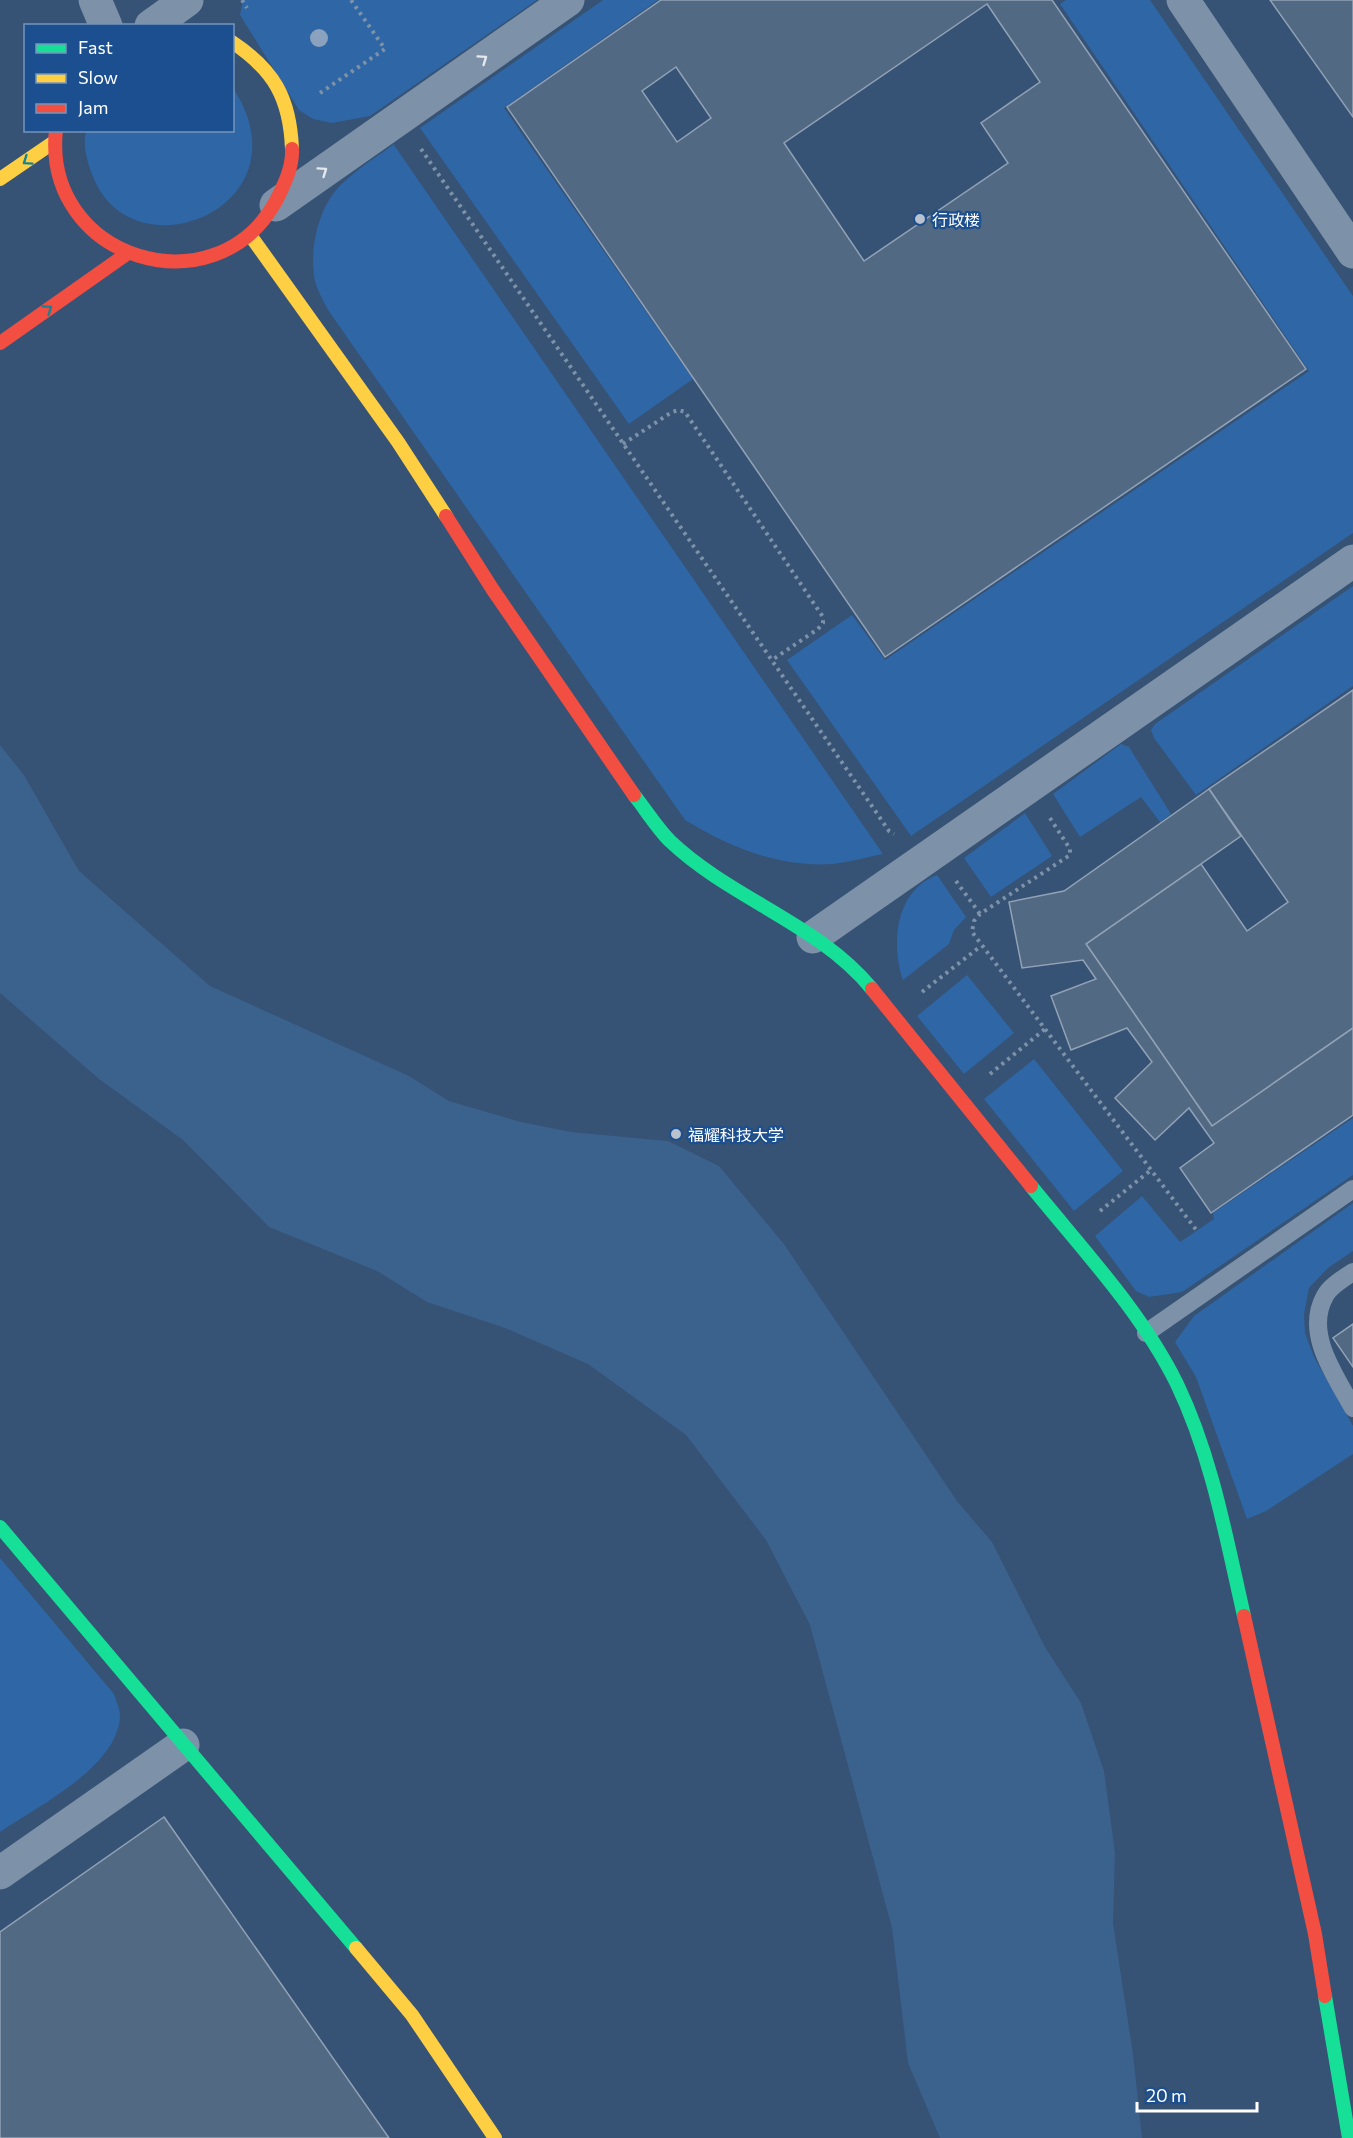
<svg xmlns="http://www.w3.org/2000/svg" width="1353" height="2138" viewBox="0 0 1353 2138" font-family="Commissioner,'Noto Sans SC',sans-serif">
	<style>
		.green { fill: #2f66a5 }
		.water { fill: #3b618d }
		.building { fill: #526984; stroke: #92a2b6; stroke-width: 1.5; fill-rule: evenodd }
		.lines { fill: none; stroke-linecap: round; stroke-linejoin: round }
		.path { stroke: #7d92a8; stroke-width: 4; stroke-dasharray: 3 4.5; stroke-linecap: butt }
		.lane { stroke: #7d92a8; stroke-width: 18 }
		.street { stroke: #7d92a8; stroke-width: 33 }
		.fast { stroke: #16e098; stroke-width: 14 }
		.slow { stroke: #ffcf43; stroke-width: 14 }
		.jam { stroke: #f24e42; stroke-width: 14 }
		.tree { fill: #8aa2be }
		.oneway { stroke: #e5e9ee }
		.oneway2 { stroke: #198292 }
		.poi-dot { fill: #b9c2ce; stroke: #1b4f8f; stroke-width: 2 }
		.labels { text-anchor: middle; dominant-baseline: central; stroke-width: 4.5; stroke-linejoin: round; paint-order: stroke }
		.poi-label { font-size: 16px; fill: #fff; stroke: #1b4f8f; text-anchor: start }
	</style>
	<rect width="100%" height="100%" fill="#365274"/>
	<g class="green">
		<path d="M243,0h294l-167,116 -38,7 -19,-4 -14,-9 -59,-95z"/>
		<path d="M603,0h55l-154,108 189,271 -64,45 -209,-296z"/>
		<path d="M1066,0h84l203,296v237l-442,303 -124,-176 65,-45 33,45 424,-289 -249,-367z"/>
		<path d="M233,88c77,118 -98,189 -139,91 -6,-15 -12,-32 -8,-48l146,-1z"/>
		<path d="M394,144v1l489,709c-16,3 -33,8 -50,10 -53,4 -104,-17 -148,-44l-357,-510c-5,-10 -13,-23 -14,-35 -4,-32 6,-73 31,-94 15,-14 33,-25 49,-37z"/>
		<path d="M1353,586v100l-157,109 -42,-57 -3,-8 4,-6z"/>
		<path d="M1121,744l8,3 42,67 -11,8 -19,-25 -61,40 -27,-43z"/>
		<path d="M1025,813l27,43 -61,41 -27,-39z"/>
		<path d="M937,875l29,42 -12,13 -5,14 -46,36c-12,-37 -8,-89 34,-105z"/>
		<path d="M967,975l47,58 -50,41 -47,-58z"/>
		<path d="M1034,1059l89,112 -49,40 -90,-112z"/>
		<path d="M1353,1118v57l-171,117 -33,5 -13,-6 -41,-55 47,-40 38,46 34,-23 -1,-6z"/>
		<path d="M1353,1203v48l-25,17 -19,20 -5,26 1,19 9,24 39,69v28l-87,57 -19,8 -51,-142 -21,-35 19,-26z"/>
		<path d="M0,1558l114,136c2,7 6,15 6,22 -2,51 -82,90 -120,116z"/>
	</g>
	<path class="water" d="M0,745l24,30 55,96 131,115 199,90 40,25 72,21 50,10 97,9 51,25 65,78 173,257 35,41 53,105 36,56 23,68 11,81 -2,71 20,131 9,84h-202l-32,-75 -16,-135 -82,-303 -44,-85 -80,-105 -98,-71 -83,-36 -78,-26 -50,-31 -108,-44 -86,-87 -84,-61 -99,-86z"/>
	<g class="building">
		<path d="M661,0h391l254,369 -421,288 -378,-550zM987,4l53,78 -59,41 27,40 -144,98 -80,-118zM676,67l35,51 -34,24 -35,-51z"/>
		<path d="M1270,0h83v117z"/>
		<path d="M1353,690v338l-141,98 -126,-182 115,-80 46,67 41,-29 -79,-113z"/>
		<path d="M1209,789l32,47 -155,108 126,182 141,-98v87l-142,98 -31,-45 34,-25 -25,-35 -34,32 -40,-42 37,-36 -25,-34 -56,22 -20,-54 45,-17 -13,-19 -61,8 -13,-66 55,-11z"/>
		<path d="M1353,1324v43l-20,-29z"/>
		<path d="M164,1817l225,321h-389v-206z"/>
	</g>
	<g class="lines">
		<g class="path">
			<path d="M242,0l5,8"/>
			<path d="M320,93l65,-44 -34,-49"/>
			<path d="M421,149l468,682 5,3"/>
			<path d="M623,444l49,-32 7,-2 6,2 138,205v6l-5,6 -46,31"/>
			<path d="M1050,818l20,31v6l-90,59 -6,7 -2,11 225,299"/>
			<path d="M956,881l24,33"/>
			<path d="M922,992l59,-46"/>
			<path d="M990,1074l55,-45"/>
			<path d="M1100,1211l51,-41"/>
		</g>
		<g class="lane">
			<path d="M1353,1272c-9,6 -23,14 -28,24 -21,37 10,79 28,112"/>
			<path d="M1146,1333l207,-144"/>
		</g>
		<g class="street">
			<path d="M95,0l11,26"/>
			<path d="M1183,0l170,252"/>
			<path d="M151,26l36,-26"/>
			<path d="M276,205l292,-205"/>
			<path d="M813,937l540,-376"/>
			<path d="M0,1873l183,-128"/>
		</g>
		<g class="fast">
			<path d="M634,795c12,15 23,33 36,46 61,58 149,83 202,148"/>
			<path d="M1031,1186c51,63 110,125 146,198 35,73 49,153 67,232"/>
			<path d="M0,1527l356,421"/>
			<path d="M1325,1996l24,142"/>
		</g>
		<g class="slow">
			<path d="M232,42c42,28 58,56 60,107"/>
			<path d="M0,179l54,-37"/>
			<path d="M250,235l148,207 48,74"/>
			<path d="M356,1948l56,67 83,123"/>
		</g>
		<g class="jam">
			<path d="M56,130c-14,129 159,182 220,71 8,-16 17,-34 16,-52"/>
			<path d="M0,343l128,-90"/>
			<path d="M446,516l47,74 141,205"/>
			<path d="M872,989l159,197"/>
			<path d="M1244,1616l71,318 10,62"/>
		</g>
	</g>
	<circle class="tree" cx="319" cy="38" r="9"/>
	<defs><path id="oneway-chevron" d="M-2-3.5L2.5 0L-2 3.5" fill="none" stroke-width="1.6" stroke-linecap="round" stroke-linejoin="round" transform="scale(1.5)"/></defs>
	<g class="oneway">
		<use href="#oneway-chevron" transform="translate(483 59) rotate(-35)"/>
		<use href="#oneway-chevron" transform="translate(323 171) rotate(-35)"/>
	</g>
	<g class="oneway2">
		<use href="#oneway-chevron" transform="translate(27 161) rotate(145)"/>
		<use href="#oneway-chevron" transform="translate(48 309) rotate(-35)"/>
	</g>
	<g class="poi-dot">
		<circle cx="920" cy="219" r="6"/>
		<circle cx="676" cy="1134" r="6"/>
	</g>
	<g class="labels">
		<g class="poi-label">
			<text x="932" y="219">行政楼</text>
			<text x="688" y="1134">福耀科技大学</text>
		</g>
	</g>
	<rect x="24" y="24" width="210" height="108" fill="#1b4f8f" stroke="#7695bc" stroke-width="1.5"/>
	<rect x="36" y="44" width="30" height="9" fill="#16e098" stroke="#7695bc" stroke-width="1.5"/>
	<text x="78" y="54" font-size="18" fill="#ffffff">Fast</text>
	<rect x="36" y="74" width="30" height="9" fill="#ffcf43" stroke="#7695bc" stroke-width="1.5"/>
	<text x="78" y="84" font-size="18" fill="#ffffff">Slow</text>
	<rect x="36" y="104" width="30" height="9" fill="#f24e42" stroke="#7695bc" stroke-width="1.5"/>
	<text x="78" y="114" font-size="18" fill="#ffffff">Jam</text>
	<path d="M1137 2102v9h120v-9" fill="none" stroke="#ffffff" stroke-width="3"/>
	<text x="1146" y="2102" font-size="18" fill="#ffffff" stroke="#1b4f8f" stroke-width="4.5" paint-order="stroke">20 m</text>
</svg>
